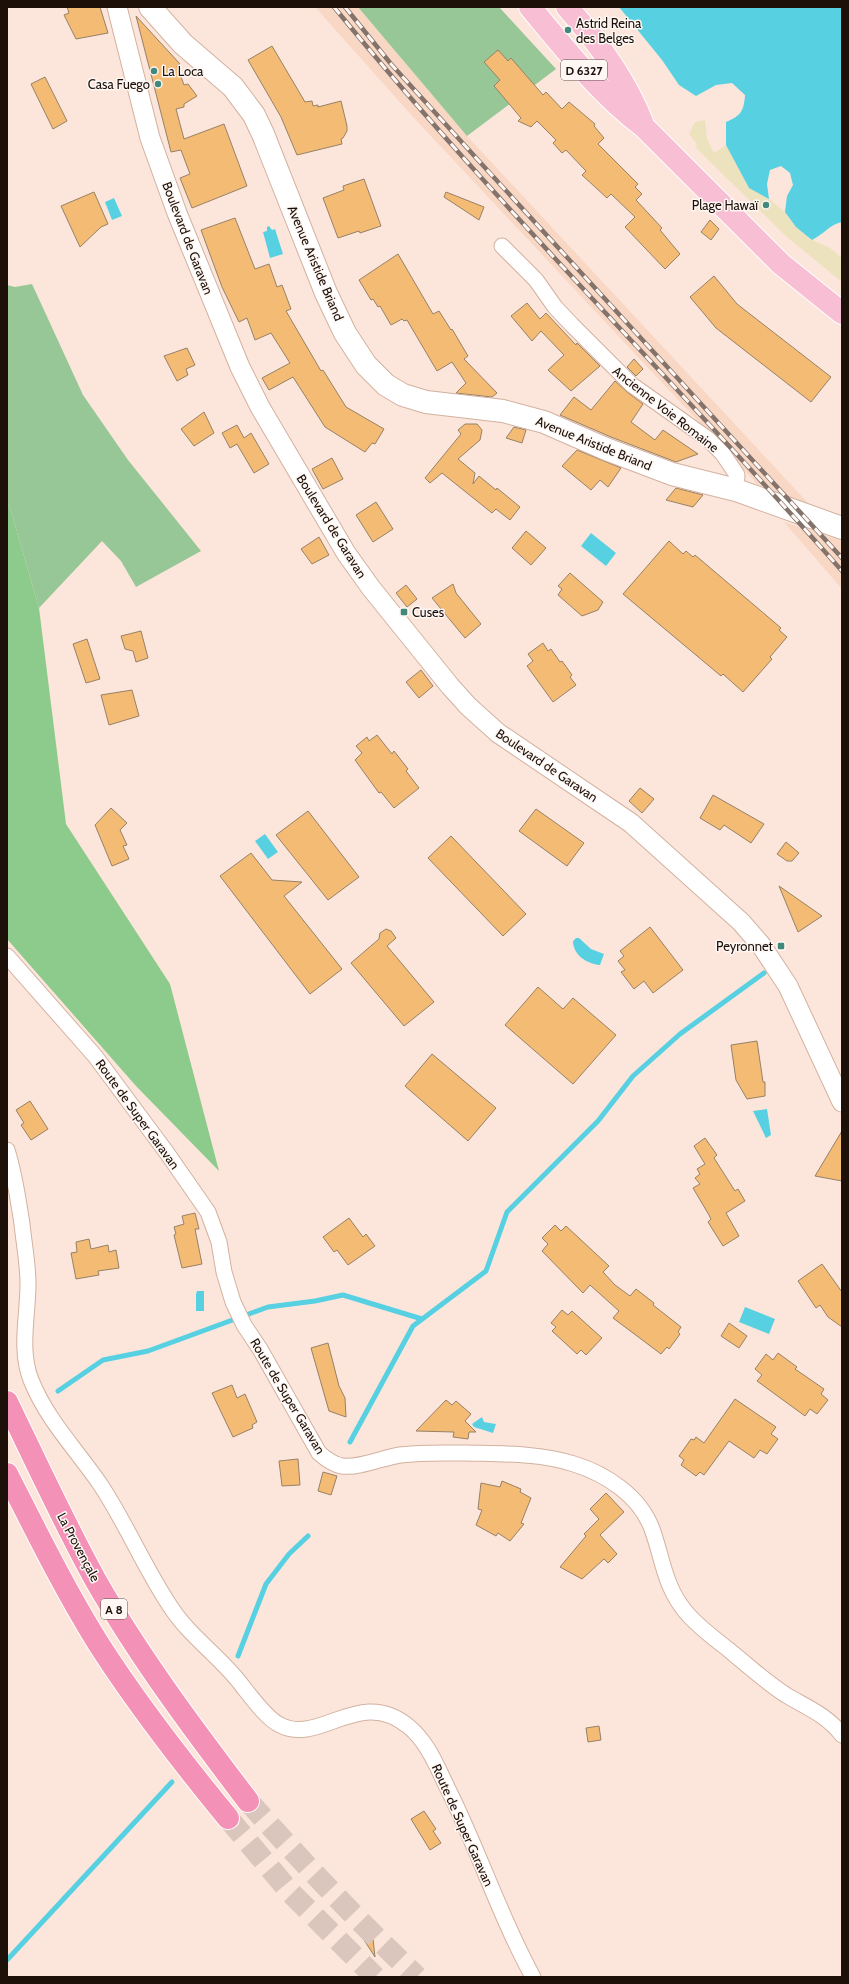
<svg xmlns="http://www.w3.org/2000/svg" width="849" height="1984" viewBox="0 0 849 1984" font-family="Cabin,sans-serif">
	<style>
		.built { fill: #f9d7c5 }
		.green { fill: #97c796 }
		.forest { fill: #8ccb8b }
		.sand { fill: #ece2bd }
		.water { fill: #57d1e2 }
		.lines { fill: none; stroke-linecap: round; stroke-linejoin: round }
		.stream { stroke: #57d1e2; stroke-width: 5 }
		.building { fill: #f4bb75; stroke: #978166 }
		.motorway-tunnel { stroke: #dac6bc; stroke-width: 22; stroke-dasharray: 22 11; stroke-linecap: butt }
		.minor-casing { stroke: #d3b19f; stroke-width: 17 }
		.tertiary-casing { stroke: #d3b19f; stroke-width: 21 }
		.secondary-casing { stroke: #d3b19f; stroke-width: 24 }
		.primary-casing { stroke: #fff; stroke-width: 24 }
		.motorway-casing { stroke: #fff; stroke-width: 24 }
		.minor { stroke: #fff; stroke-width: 15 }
		.tertiary { stroke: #fff; stroke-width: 19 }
		.secondary { stroke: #fff; stroke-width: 22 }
		.primary { stroke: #f8bed3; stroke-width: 22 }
		.motorway { stroke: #f392b6; stroke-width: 22 }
		.rail-casing { stroke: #83736a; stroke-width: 4.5 }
		.rail { stroke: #fef7f3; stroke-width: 3; stroke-dasharray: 9; stroke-linecap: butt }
		.poi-dot { fill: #43887d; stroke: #fef7f3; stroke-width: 1.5 }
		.labels { text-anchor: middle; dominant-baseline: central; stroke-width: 3; stroke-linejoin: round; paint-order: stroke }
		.shield { fill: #fef7f3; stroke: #60554f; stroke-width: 1 }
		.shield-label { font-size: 12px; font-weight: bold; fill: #1c1009 }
		.poi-label { font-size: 13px; fill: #1c1009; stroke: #fef7f3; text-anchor: start }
		.street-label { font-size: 13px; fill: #1c1009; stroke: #fef7f3 }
	</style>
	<rect width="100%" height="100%" fill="#fce6db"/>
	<g class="built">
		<path d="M315,7h43l109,129 342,368 -52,-20 -343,-366z"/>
		<path d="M784,522l58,19v48z"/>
	</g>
	<g class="green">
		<path d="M358,7h141l57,62 -89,67z"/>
		<path d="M32,284l51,111 45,65 73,91 -65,36 -15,-26 -19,-20 -63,67 -29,-100 -3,-4v-219l8,2z"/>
	</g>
	<path class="forest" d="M7,504l3,4 29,100 27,216 104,160 49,187 -83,-85 -129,-147z"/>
	<path class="sand" d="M705,120l2,19 7,14 12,-8 23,43 20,11 16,13 11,15 16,13 18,8 12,10v24l-54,-44 -93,-91 2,-3 -8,-10 6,-12z"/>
	<g class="water">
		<path d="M619,7h223v215c-12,2 -19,13 -30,18l-16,-13 -11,-15 2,-16 6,-11 -3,-12 -9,-7 -11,4 -3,14 2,15 -20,-11 -23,-43v-23c14,-6 18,-10 19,-27l-13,-12 -16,2 -20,11 -17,-11 -17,-25z"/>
		<path d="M114,198l8,18 -10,4 -7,-18z"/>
		<path d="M269,226l3,4 3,-1 8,25 -13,4 -7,-26 4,-1v-4z"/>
		<path d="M591,533l25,20 -10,13 -25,-20z"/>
		<path d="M265,834l13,18 -10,7 -13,-18z"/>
		<path d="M576,938h3l12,11 13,5 -4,11c-13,-1 -27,-10 -27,-24z"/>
		<path d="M767,1109l4,26 -5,3 -13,-27z"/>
		<path d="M197,1291h7v20h-8v-17z"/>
		<path d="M745,1307l30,12 -6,15 -30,-12z"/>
		<path d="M482,1417l2,5 12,2 -3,9 -19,-6 -2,-3z"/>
	</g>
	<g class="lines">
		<g class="stream">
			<path d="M58,1391l45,-31 45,-9 120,-44 47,-6 28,-6 79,24"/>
			<path d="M350,1442l63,-116 73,-55 21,-59 91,-91 35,-45 47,-42 84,-61"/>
			<path d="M238,1656l28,-72 23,-30 19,-18"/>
			<path d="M7,1960l165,-178"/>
		</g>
	</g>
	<g class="building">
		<path d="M67,7h33l8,26 -32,6 -12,-24 5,-2z"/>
		<path d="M136,16l44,48 -3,2 7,19 4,-1 9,12 -13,8v3l-8,2 8,30 40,-15 23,62 -55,22 -12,-30 10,-4 -9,-24 -10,2z"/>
		<path d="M272,46l33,56 7,-1 1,5 5,-1v2l23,-6 6,25v5l-4,7 -2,1 1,5 -45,11 -16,-38 -33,-57z"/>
		<path d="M498,50l10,11 3,-3 32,37 3,-3 16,17 7,-7 26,22 -1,2 10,12 -6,6 40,40 -3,3 7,7 -6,6 26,28 -2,2 20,24 -15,15 -40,-42 10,-10 -24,-23 -4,4 -25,-23 4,-4 -20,-21 -4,3 -9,-10 3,-3 -19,-19 -6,6 -13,-6 3,-3 -27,-32 6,-6 -16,-18z"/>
		<path d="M45,77l22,44 -14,8 -22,-45z"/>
		<path d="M364,179l17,47 -21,7 -1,-2 -21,7 -15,-40 21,-8 -1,-4z"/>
		<path d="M94,192l14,32 -7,3 -21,20 -19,-41z"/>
		<path d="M446,192l38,15 -5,13 -35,-23z"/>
		<path d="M235,218l20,51 14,-5 8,23 5,-2 9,24 -5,2 35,60 2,-1 23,37 38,22 -9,15 -3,-1 -7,9 -40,-25 -32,-50 -24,13 -7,-12 28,-15 -19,-30 -16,7 -8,-22 -8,4 -17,-35 -21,-57z"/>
		<path d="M710,220l9,9 -8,11 -10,-8z"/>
		<path d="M398,254l35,60 6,-3 12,19 1,-1 16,27 -4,3 33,34 -5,4 -36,-4 10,-10 -14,-21 -15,9 -30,-51 -3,1 -2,-2 -11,6 -11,-19 -2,1 -5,-8 -2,1 -12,-20z"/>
		<path d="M714,276l23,28 94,73 -20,25 -95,-74 -26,-31z"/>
		<path d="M527,303l13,16 6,-6 30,32 1,-2 23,23 -29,25 -23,-21 16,-15 -23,-24 -9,10 -21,-25z"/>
		<path d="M187,348l8,17 -9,4 2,6 -11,6 -13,-25z"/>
		<path d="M634,359l9,10 -7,7 -9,-9z"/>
		<path d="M615,381l12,11 16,12 -12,18 24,18 8,-10 35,24 -22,8 -65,-25 -51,-22 14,-18 17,13z"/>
		<path d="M204,412l10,21 -20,13 -13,-17z"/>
		<path d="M465,424h12l5,6 -2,10 -22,19 17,14 -2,11 6,-8 17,14 1,-2 23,19 -10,13 -14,-11 -4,4 -50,-40 -12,10 -5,-5 36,-44 -3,-4z"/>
		<path d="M237,425l7,13 7,-5 18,31 -15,9 -17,-29 -7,4 -8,-15z"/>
		<path d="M514,427l12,3 -4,13 -16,-5z"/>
		<path d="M577,450l44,18 -13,19 -8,-7 -9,10 -29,-24z"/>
		<path d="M332,458l11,21 -20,10 -11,-20z"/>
		<path d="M676,488l27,7 -10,12 -27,-7z"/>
		<path d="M376,502l17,27 -20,13 -17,-27z"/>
		<path d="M526,531l20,17 -15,17 -19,-17z"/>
		<path d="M319,537l10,18 -17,9 -11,-15z"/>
		<path d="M669,541l14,13 3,-3 7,6 2,-2 79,67 7,6 -2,2 8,7 -17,20 2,2 -29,33 -20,-18 -2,2 -98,-82z"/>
		<path d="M570,573l33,29 -5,8 -16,6 -24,-21 4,-6 -4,-3z"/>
		<path d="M453,584l3,9 25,31 -16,14 -33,-40z"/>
		<path d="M406,585l11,14 -10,8 -11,-14z"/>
		<path d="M141,631l7,27 -12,4 -3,-11 -8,-2 -4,-13z"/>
		<path d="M87,639l13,40 -14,4 -13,-39z"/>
		<path d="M543,643l5,8 3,-2 9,13 2,-1 10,14 -2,2 6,8 -23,17 -26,-36 6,-5 -5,-7z"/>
		<path d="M421,670l12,16 -14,12 -13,-16z"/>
		<path d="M132,690l7,26 -30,9 -8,-30z"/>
		<path d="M377,735l15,19 2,-3 14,18 -2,2 13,17 -25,20 -13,-16 -2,1 -24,-33 7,-7 -6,-7 11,-9 2,4z"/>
		<path d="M640,788l14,11 -12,14 -13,-12z"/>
		<path d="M713,795l51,29 -13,19 -27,-18 -4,5 -20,-12z"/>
		<path d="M111,808l16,15 -7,7 7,15 -4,1 6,13 -17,7 -17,-41z"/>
		<path d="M536,809l48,34 -17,23 -48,-35z"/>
		<path d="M308,811l51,66 -31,23 -52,-65z"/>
		<path d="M451,836l75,78 -23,22 -75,-78z"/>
		<path d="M786,842l13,11 -7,8h-5l-10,-7z"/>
		<path d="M251,853l21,27 30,2 -18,14 58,73 -32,25 -90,-118z"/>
		<path d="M779,886l43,30 -24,16z"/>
		<path d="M650,927l33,43 -30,23 -9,-12 -10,8 -13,-17 4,-2 -7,-9 6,-5 -4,-5z"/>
		<path d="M386,929l5,2 5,7 -9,8 47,56 -30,24 -53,-63 28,-24 1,-6z"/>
		<path d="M538,987l25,22 10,-11 43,37 -43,49 -68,-59z"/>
		<path d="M757,1041l6,41h2v14l-18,3 -11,-19 -5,-35z"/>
		<path d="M432,1054l64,54 -28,33 -63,-55z"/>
		<path d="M30,1101l18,28 -17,11 -10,-15 3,-2 -8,-13z"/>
		<path d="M842,1131v50l-27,-5z"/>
		<path d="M705,1138l12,17 -3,3 21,33 3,-2 7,12 -19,12 13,23 -16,10 -15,-24 3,-3 -2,-4 -16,-27 7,-4 -5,-6 5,-4 -3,-5 8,-5 -11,-18z"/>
		<path d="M195,1213l4,16h-4l7,35 -20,4 -8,-33 2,-1 -2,-7 10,-3 -2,-8z"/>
		<path d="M349,1218l14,19 3,-3 9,12 -27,19 -11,-15 -3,2 -11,-15z"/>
		<path d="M555,1225l6,6 5,-5 43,40 -6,6 12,13 15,11 6,-7 18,14 -1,2 28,22 -3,5 2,2 -11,15 -2,-2 -6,7 -48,-36 6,-7 -29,-26 -7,8 -41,-42 6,-7 -6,-6z"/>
		<path d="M89,1239l2,10 17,-4 1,7 7,-2 3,18 -21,3 1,4 -23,4 -5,-26 6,-1 -1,-10z"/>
		<path d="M822,1264l20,28v35l-14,-10 -8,-12 -4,3 -18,-27z"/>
		<path d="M562,1310l6,5 4,-4 30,27 -16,17 -5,-5 -4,4 -25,-23 4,-4 -5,-4z"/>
		<path d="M729,1323l18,13 -8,12 -18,-12z"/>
		<path d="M328,1343l11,43 6,12 1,19 -17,-6 -18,-63z"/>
		<path d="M778,1353l19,14 -2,2 29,20 -3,5 7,6 -11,14 -7,-5 -5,7 -48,-35 5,-6 -7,-6 11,-15 7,6z"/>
		<path d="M232,1385l5,13 8,-4 12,28 -5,3 1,3 -20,9 -21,-44z"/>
		<path d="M735,1399l41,28 -5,7 7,5 -11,15 -7,-4 -6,8 -25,-17 -25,34 -4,-3 -4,4 -15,-11 3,-5 -5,-4 12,-17 3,1 2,-3 8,6z"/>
		<path d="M446,1400l6,5 4,-4 15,13 -6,7 11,11h-7l-1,7 -15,-2 1,-5 -38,-1z"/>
		<path d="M298,1459l2,26 -18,1 -3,-25z"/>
		<path d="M323,1472l14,4 -6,19 -13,-4z"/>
		<path d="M502,1481l19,8 -1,3 11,6 -10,25 3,1 -14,17 -12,-8 -2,3 -20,-11 6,-15 -4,-1 3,-26 19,4z"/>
		<path d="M606,1493l18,19 -24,23 17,19 -9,9 -4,-4 -22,20 -22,-12 26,-31 -2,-2 15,-15 -9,-10z"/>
		<path d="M599,1726l2,14 -13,2 -2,-14z"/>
		<path d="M424,1811l12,18 -3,2 8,12 -11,7 -19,-31z"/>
		<path d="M371,1920l4,37 -18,-28z"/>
	</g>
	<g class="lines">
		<g class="motorway-tunnel">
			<path d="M248,1801c54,61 110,120 169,176"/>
			<path d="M228,1818l61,73 86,86"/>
		</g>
		<g class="minor-casing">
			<g id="minor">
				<path d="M502,246l34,34 19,27 17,18 60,60 76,54 15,15 14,21 -1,15"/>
				<path d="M7,956l88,100 72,97 41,59 11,30 5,30 9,30 11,23 16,24 59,104c7,6 15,12 23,13 19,2 39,-8 58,-11 22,-3 44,-2 66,-2 36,1 74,0 108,11 32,10 66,32 78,65 11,30 12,56 33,82 12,15 29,27 44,39 19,16 37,32 57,45 20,12 41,20 56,40"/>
				<path d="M7,1150c8,25 11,49 15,74 2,20 6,40 6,60 0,31 -9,66 3,96 16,40 45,69 69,104 26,39 44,83 70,122 17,27 45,47 66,72 11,13 29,40 44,47 40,21 79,-39 128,1 20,16 29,41 40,63 31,62 52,128 85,188"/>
			</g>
		</g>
		<g class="tertiary-casing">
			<path id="tertiary" d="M117,7l33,131 27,75 63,154 20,40 86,146 25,35 79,98 18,20 30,27 133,90 110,99 20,23 27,41 54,116"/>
		</g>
		<g class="secondary-casing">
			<path id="secondary" d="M150,7l33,37 50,43 21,28 9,19 63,159 19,40 21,32 20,20 17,10 23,7 77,9 41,11 62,27 66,25 64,16 106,38"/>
		</g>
		<g class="primary-casing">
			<g id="primary">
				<path d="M530,7c35,42 70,87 114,120l137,137 61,49"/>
				<path d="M567,7c31,35 58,72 75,115"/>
			</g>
		</g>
		<g class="motorway-casing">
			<g id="motorway">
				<path d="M7,1402c29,60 57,121 89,179 44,77 98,149 152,220"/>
				<path d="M7,1474c29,57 57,114 91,169 39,61 84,119 130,175"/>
			</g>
		</g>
		<use href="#minor" class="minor"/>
		<use href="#tertiary" class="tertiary"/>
		<use href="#secondary" class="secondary"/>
		<use href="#primary" class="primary"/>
		<use href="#motorway" class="motorway"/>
		<g class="rail-casing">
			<g id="rail">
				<path d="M334,7c160,196 341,374 508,564"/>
				<path d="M345,7l46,57 87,96 364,398"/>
			</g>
		</g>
		<use href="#rail" class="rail"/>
	</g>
	<g class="poi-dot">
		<circle cx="568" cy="30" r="4"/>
		<circle cx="154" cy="71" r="4"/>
		<circle cx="158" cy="84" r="4"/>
		<circle cx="766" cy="205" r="4"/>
		<rect x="400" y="608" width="8" height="8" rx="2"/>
		<rect x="777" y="942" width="8" height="8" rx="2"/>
	</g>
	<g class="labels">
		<g class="shield">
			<rect x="561" y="60" width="46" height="20" rx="3"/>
			<rect x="101" y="1599" width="26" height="20" rx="3"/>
		</g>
		<g class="shield-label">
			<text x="584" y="70">D 6327</text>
			<text x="114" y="1609">A 8</text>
		</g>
		<g class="poi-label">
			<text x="576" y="23">Astrid Reina<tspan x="576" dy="15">des Belges</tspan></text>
			<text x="162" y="71">La Loca</text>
			<text x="150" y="84" text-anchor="end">Casa Fuego</text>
			<text x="758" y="205" text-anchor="end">Plage Hawaï</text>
			<text x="412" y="612">Cuses</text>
			<text x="773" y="946" text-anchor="end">Peyronnet</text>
		</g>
		<g class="street-label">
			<text transform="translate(188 238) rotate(69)">Boulevard de Garavan</text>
			<text transform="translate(316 263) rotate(67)">Avenue Aristide Briand</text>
			<text transform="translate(666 409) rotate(38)">Ancienne Voie Romaine</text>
			<text transform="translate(594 443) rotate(22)">Avenue Aristide Briand</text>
			<text transform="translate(332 526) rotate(58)">Boulevard de Garavan</text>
			<text transform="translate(547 765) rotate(34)">Boulevard de Garavan</text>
			<text transform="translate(138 1114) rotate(54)">Route de Super Garavan</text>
			<text transform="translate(288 1396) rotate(59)">Route de Super Garavan</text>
			<text transform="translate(79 1547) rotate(62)">La Provençale</text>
			<text transform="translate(463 1825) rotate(66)">Route de Super Garavan</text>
		</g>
	</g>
	<rect width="849" height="1984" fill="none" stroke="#1c1009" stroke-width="16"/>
</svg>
